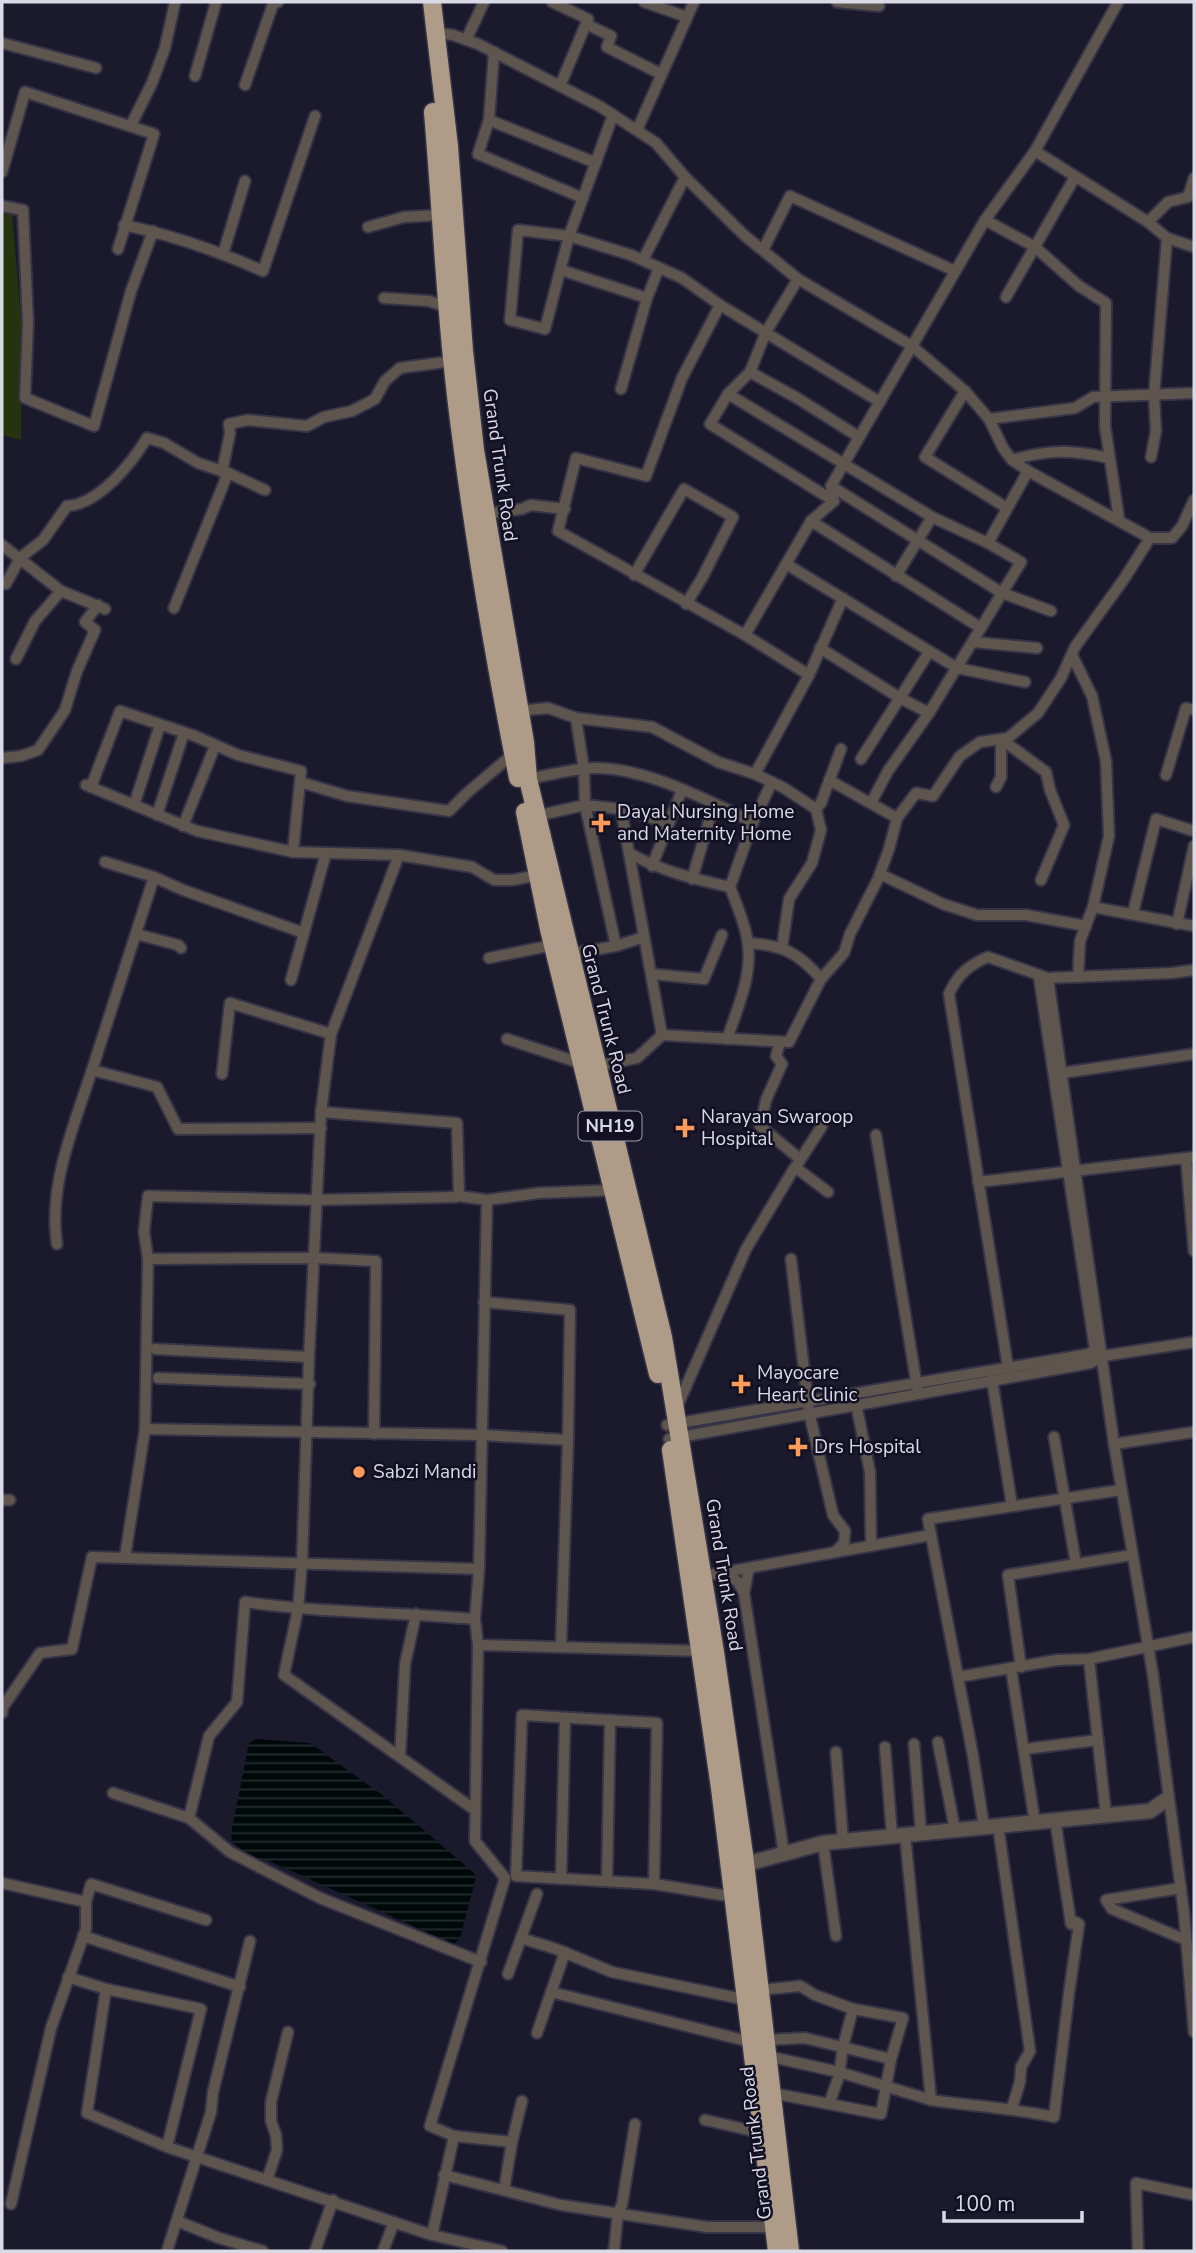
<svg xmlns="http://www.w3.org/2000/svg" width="1196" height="2253" viewBox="0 0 1196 2253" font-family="'Nunito Sans',sans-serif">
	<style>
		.pitch { fill: #25340e }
		.water { fill: url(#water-rules) }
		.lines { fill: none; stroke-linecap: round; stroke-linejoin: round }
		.minor-casing { stroke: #363446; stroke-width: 14 }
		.tertiary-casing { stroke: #363446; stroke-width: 18 }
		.trunk-casing { stroke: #363446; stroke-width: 21 }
		.minor { stroke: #5e564e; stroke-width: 10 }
		.tertiary { stroke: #5e564e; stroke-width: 14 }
		.trunk { stroke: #ae9c89; stroke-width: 18 }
		.poi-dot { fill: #ff9b5a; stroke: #121022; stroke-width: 2.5 }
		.labels { text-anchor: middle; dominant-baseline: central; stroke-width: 5; stroke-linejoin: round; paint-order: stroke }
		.shield { fill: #121022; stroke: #9e9dac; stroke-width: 2 }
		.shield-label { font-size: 18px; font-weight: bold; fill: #dadae7 }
		.street-label { font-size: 19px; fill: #dadae7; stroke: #121022 }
		.poi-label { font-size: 19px; fill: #dadae7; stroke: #121022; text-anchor: start }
	</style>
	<defs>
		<pattern id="water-rules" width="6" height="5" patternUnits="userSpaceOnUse" patternTransform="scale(1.75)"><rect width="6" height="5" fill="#000909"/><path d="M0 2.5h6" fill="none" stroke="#252c2d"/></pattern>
	</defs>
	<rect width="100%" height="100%" fill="#1b192c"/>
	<path class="pitch" d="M2,209l10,3 9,108v120l-19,-5z"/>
	<path class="water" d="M256,1739l54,4 75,54 89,76 2,4 -16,62 -7,5 -186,-84 -11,1 -24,-19 -1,-8 18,-91z"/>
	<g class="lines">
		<g class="minor-casing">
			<g id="minor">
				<path d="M552,2l36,17 -28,67"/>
				<path d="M644,2l43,15"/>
				<path d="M837,2l42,4 -2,-4"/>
				<path d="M586,24l25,12 -4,11 54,27"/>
				<path d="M435,33l18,2 25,9 123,63 55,36 29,34 60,59 53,43 114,67 53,45 24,28 14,29 9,12 16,11 122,67h22l10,-12 12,-26"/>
				<path d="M466,40l18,-38"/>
				<path d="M2,43l94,25"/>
				<path d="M494,52l-5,68 107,43"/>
				<path d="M195,76l21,-74"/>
				<path d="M245,85l28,-81 5,-2"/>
				<path d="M613,115l-44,121 -24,93 -35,-9 8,-90 51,6 62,19 51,23 38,27 160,97"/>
				<path d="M489,120l-11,34 105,44"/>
				<path d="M131,125l21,-42 13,-35 10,-46"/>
				<path d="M637,130l57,-128"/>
				<path d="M1035,151l113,71 20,-20 20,-5 6,-19"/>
				<path d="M2,172l23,-80 129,42 -36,115"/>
				<path d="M2,206l21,4 5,112 -3,76 69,28 37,-135 22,-60"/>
				<path d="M985,220l50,27 44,39 27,17 -1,123 14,93"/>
				<path d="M1148,222l19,16 27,9"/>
				<path d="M124,225c48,10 94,26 139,46l52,-155"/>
				<path d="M368,227l36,-10 37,-2"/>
				<path d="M763,250l27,-54 165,75"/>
				<path d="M223,254l22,-73"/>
				<path d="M643,260l42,-83"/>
				<path d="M561,270l86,28"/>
				<path d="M798,279l-32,53 -16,40 -22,22 -18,30 124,77"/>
				<path d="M1006,297l69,-120"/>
				<path d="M384,298l45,3 18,6"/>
				<path d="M720,305l-38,73 -36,98 -70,-18 -18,73 187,104 64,40"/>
				<path d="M750,372l47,26 62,39"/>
				<path d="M621,389l26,-91 12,-30"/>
				<path d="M965,391l-40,66 82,51"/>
				<path d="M728,394l204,123 56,26 33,19 -92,151 -41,58 -17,32"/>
				<path d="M989,419l86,-11 18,-11 101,-4"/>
				<path d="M1151,457l5,-26 -2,-35 13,-158"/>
				<path d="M1012,460c38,-11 59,-10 97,-2"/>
				<path d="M222,472l8,-39 -1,-9 19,-4 59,6 17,-9 28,-6 23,-12 10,-18 15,-13 53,-7"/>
				<path d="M831,486l171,107 49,18"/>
				<path d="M486,514l36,-5 9,-4 34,4"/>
				<path d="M811,521l170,107"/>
				<path d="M988,543l40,-72"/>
				<path d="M2,545l59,46 44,18"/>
				<path d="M786,564l171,104 68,14"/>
				<path d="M634,575l50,-86 49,28 -31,61 -16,26"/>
				<path d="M896,576l36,-59"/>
				<path d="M6,584l14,-26 23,-18 24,-34c32,-2 64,-42 80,-68l17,5 34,20 30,10 37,17"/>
				<path d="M174,608l54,-135"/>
				<path d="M745,635l66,-114 23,-20 -3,-15 154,-266 50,-69 83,-149"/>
				<path d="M973,642l64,6"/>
				<path d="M820,648l80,50 29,15"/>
				<path d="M1072,655l20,41 14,65 3,75 -16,71 101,19"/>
				<path d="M16,659l19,-38 26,-30"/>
				<path d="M518,711l30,-3 28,10 76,9 66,35 37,12 29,14 32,21 5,21 -9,33 -23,36 -7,49"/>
				<path d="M576,718l8,52 1,35 31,141"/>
				<path d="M2,758l19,-2 17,-6 27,-40 12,-39 18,-41 -10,-8 13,-17"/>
				<path d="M861,759l68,-107"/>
				<path d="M755,774l54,-99 34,-77"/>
				<path d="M1166,775l20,-67 8,2"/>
				<path d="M528,779c21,-4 44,-10 65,-11 53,-1 113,32 160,54l-23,65"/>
				<path d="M300,782l47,14 102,15 18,-18 46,-39"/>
				<path d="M86,785l111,46 96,21 106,3 73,12 22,13h19l24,-5"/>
				<path d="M91,787l29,-76 75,25 43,19 63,16 -8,81"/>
				<path d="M996,787l5,-10v-38l45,33 4,18 14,35 -23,55"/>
				<path d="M134,805l26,-80"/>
				<path d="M621,809l48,14"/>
				<path d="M816,809l5,-6 20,-54"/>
				<path d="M157,815l27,-82"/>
				<path d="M536,816l49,-11 36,4 41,226"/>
				<path d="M897,818l19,-25 17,3 27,-40 20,-14 28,-4 30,-25 23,-35 14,-31 49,-68 26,-41"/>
				<path d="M753,822l19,-40"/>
				<path d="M183,826l32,-80"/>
				<path d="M629,853c32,18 65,26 101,34 6,16 14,34 17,51 7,34 -9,69 -20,101"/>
				<path d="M399,855l-68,179 -10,78 -12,245 -7,206 -4,46 -14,66 191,135"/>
				<path d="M105,862l49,15"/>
				<path d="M652,866l30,-76"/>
				<path d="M880,874l63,30 34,11h49l60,11"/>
				<path d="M692,879l22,-75"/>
				<path d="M1133,913l23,-94 38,12"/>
				<path d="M1177,924l17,-78"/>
				<path d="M304,933l-121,-43 -29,-13 -62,193 65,17 21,42 143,-1"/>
				<path d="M136,934l42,11 3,3"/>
				<path d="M748,943c34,2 50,9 73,36"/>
				<path d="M569,954l47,-8 28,-9"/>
				<path d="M489,958l64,-13"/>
				<path d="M1194,970l-22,3 -124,5 66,466 39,231 31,238 10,119"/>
				<path d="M651,974l53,5 18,-44"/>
				<path d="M1078,977l2,-36 13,-34"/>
				<path d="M291,980l35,-127"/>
				<path d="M507,1039l76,25"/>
				<path d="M780,1042l-4,14 6,8 -16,36 -6,26 40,33"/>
				<path d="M597,1066l40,-8 25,-23 127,7 32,-63 23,-26 6,-19 28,-55 11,-30 8,-31 -68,-38"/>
				<path d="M1062,1073l132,-19"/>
				<path d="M222,1074l8,-71 101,31"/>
				<path d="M321,1112l136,11 2,73 28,4 -8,369 -4,50 3,26 -3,196 30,37 -75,248 24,10 58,6 -8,48"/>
				<path d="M876,1135l41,252"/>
				<path d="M1186,1158l8,93"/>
				<path d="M797,1165l25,-39"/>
				<path d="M978,1182l216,-25"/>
				<path d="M487,1200l52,-7 78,-3"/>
				<path d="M57,1244c-9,-59 17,-118 35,-174"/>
				<path d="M148,1259l167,-1 61,3 -2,173"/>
				<path d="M791,1259l18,153 24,103 12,16 -1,12 -8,8"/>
				<path d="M484,1302l86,8 -2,130"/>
				<path d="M155,1349l154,8"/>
				<path d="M1009,1374l-60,-380c8,-19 20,-29 39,-37l57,20"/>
				<path d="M158,1378l152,6"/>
				<path d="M992,1380l20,126"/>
				<path d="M856,1404l14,68 1,73"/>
				<path d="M677,1407l69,-158 49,-82 33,25"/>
				<path d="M667,1425l422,-71 6,-4 -56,-373"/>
				<path d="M145,1429l3,-170 -4,-27 4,-36 166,4 142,-3"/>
				<path d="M1054,1437l22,127"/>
				<path d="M669,1439l422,-76 12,-7 91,-14"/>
				<path d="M1114,1444l80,-12"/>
				<path d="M2,1500h8"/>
				<path d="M125,1557l20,-128 337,6 86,5 -7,206"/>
				<path d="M725,1572l13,10 6,11 5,-25"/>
				<path d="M703,1576l228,-41"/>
				<path d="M744,1593l40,261"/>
				<path d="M478,1645l225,6"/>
				<path d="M1089,1659l17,156"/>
				<path d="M1021,1667l-13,-92 124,-20"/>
				<path d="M1011,1668l24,155"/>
				<path d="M958,1677l99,-17 32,-1 105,-22"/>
				<path d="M2,1713l1,-6 37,-54 32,-4 20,-92 387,12"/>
				<path d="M938,1742l17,88"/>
				<path d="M914,1744l7,89"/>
				<path d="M885,1747l7,89"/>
				<path d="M1025,1749l73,-9"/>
				<path d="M836,1752l7,89"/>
				<path d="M400,1757l5,-93 11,-50"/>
				<path d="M113,1793l76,25 41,34 90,46 161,64"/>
				<path d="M189,1818l20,-82 28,-34 8,-100c76,11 153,10 230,17"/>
				<path d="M998,1825l32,226 -9,16 -1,15 -8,26"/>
				<path d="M984,1827l-11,-71 -45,-237 193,-29"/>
				<path d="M905,1834l26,266c41,6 82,8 123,17l15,-124 10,-69 -3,-2 -5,2 -16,-105"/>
				<path d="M823,1843l13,93"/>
				<path d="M561,1879l4,-161"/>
				<path d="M607,1881l3,-161"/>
				<path d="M2,1883l84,19 5,-18 115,36"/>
				<path d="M654,1884l3,-161 -135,-8 -6,161 138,8 80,13"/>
				<path d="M1181,1888l-75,12 6,9 74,31"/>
				<path d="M83,1936l157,51"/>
				<path d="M521,1938l35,11 56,23 135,28"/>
				<path d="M508,1974l29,-80"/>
				<path d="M68,1977l38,12"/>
				<path d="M760,1990l40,-4 15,9 38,14 50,9 -12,41 -10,55 -109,-21"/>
				<path d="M551,1992l200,50"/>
				<path d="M537,2033l28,-81"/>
				<path d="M764,2040l41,-2 86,21"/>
				<path d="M767,2056l72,16 92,28"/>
				<path d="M829,2104l10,-28 4,-30 10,-37"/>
				<path d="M705,2120l57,13"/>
				<path d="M454,2136l-22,99 70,16"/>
				<path d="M512,2142l10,-41"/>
				<path d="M167,2147l34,-138 -95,-20 -19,124 80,34 265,88"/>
				<path d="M444,2175l117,30 146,22h67"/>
				<path d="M267,2180l10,-30 -1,-15 -5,-14v-19l17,-70"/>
				<path d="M11,2204l40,-176 35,-99v-27"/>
				<path d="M177,2221l42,17 44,13"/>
				<path d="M167,2251l44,-139 2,-20 37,-151"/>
				<path d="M315,2251l18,-51"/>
				<path d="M383,2251l11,-29"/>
				<path d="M614,2251l4,-39 4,-7 13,-81"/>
				<path d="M1138,2251l-2,-68 58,12"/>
			</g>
		</g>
		<g class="tertiary-casing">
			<path id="tertiary" d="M735,1867l88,-24 327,-32 17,-12"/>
		</g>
		<g class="trunk-casing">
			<g id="trunk">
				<path d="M432,2l17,144 15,205 11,99 50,292 3,37 135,558 52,315 29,202 46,397"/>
				<path d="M433,112c9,105 13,211 27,316 15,117 35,234 58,350"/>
				<path d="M525,812l24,117 109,445"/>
				<path d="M671,1450l49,338 57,463"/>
			</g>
		</g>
		<use href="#minor" class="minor"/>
		<use href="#tertiary" class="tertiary"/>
		<use href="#trunk" class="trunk"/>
	</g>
	<g class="poi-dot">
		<path d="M597.5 812.5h7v7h7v7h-7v7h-7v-7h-7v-7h7z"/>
		<path d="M681.5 1117.5h7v7h7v7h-7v7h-7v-7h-7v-7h7z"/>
		<path d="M737.5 1373.5h7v7h7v7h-7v7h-7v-7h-7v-7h7z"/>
		<path d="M794.5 1436.5h7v7h7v7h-7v7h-7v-7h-7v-7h7z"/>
		<circle cx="359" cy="1472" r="7"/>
	</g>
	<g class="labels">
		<rect class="shield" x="578.5" y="1111.5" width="63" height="29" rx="5"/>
		<g class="shield-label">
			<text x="610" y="1126">NH19</text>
		</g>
		<g class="street-label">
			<text transform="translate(500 465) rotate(82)">Grand Trunk Road</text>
			<text transform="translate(606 1019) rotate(76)">Grand Trunk Road</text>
			<text transform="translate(724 1575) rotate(81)">Grand Trunk Road</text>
			<text transform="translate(756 2143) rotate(-97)">Grand Trunk Road</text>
		</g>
		<g class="poi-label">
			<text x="617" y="812">Dayal Nursing Home<tspan x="617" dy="22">and Maternity Home</tspan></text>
			<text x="701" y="1117">Narayan Swaroop<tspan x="701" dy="22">Hospital</tspan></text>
			<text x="757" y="1373">Mayocare<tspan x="757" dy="22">Heart Clinic</tspan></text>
			<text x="814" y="1447">Drs Hospital</text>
			<text x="373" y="1472">Sabzi Mandi</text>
		</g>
	</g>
	<rect width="1196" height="2253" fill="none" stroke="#dadae7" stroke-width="7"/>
	<path d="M944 2211v10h138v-10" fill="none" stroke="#dadae7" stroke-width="3.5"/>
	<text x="954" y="2211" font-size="21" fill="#dadae7" stroke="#121022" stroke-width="5" paint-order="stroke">100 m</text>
</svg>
